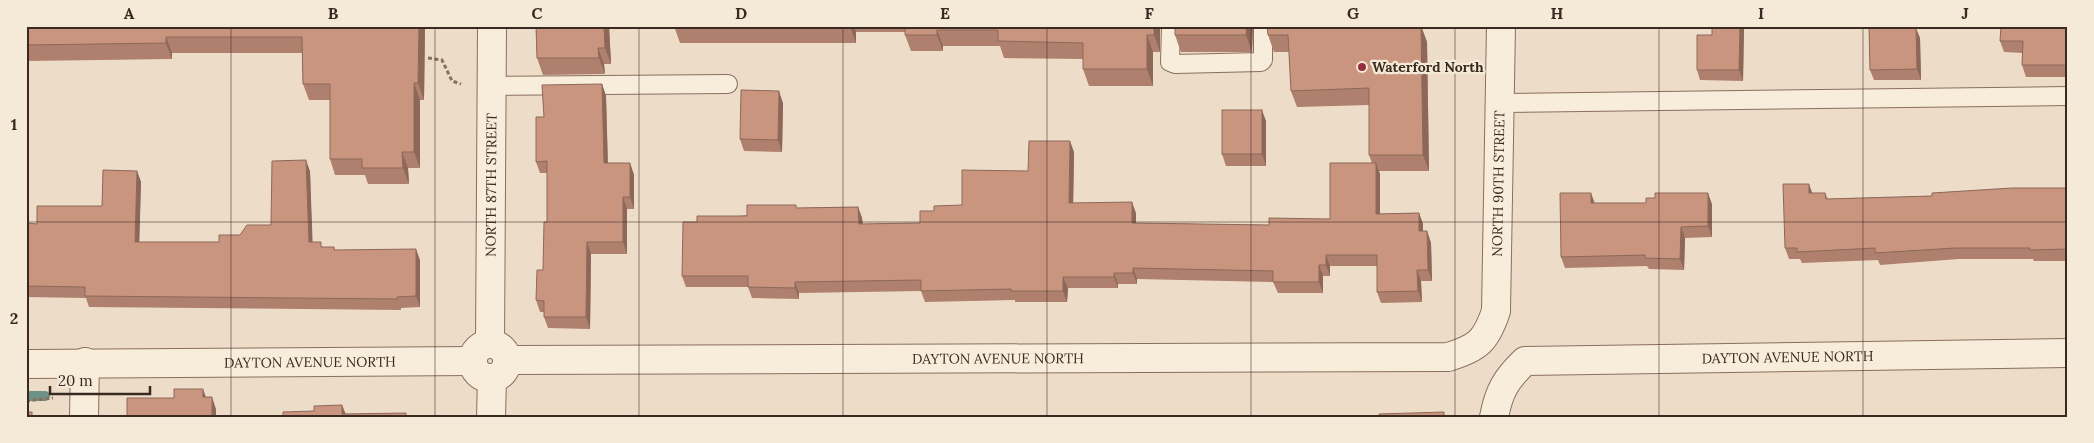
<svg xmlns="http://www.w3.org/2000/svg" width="2094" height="443" viewBox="0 0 2094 443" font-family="Lora,serif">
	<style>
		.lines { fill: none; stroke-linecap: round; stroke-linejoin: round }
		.stream { stroke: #6f9084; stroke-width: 10 }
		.service-casing { stroke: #896f5d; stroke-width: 20 }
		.minor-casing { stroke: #896f5d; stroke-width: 30 }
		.path { stroke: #896f5d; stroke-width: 3; stroke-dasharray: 4 2.5; stroke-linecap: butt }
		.service { stroke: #f8ecdb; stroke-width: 18 }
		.minor { stroke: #f8ecdb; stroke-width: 28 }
		.wall { fill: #ae806d }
		.shaded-wall { fill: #8d6859 }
		.building { fill: #ca957f; stroke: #8d6859 }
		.grid { fill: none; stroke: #3a2920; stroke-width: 1; stroke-opacity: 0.55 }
		.poi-dot { fill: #962f3d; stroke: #f5e9d7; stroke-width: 2 }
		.labels { text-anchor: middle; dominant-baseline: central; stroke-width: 4.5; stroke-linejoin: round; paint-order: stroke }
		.poi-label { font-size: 14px; font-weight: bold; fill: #3a2920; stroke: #f5e9d7; text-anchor: start }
		.street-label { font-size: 14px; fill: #3a2920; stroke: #f5e9d7 }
		.neatline { fill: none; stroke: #3a2920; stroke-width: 2 }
		.grid-label { font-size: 16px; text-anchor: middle; font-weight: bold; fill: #3a2920 }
	</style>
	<rect width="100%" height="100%" fill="#edddc8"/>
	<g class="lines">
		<path class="stream" d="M26,396h19"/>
		<g class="service-casing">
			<g id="service">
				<path d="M1171,26l-1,36 5,2 86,-2 2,-2v-34"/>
				<path d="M491,86l237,-2"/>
				<path d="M1500,103l568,-7"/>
			</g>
		</g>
		<g class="minor-casing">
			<g id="minor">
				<path id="s1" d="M490,344l2,-318"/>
				<circle cx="490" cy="361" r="17"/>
				<path id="s2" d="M507,360l941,-3c30,-9 38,-16 48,-46l5,-285"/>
				<path id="s3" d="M26,364l447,-3"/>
				<path d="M84,417l1,-55"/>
				<path d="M491,417l1,-39"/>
				<path id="s4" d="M1494,417c5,-26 12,-38 31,-56l543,-8"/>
			</g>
		</g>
		<g class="path">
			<path d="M428,58l14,2 10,21 9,3"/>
			<path d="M26,401l27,-3"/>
		</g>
		<use href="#service" class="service"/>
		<use href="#minor" class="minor"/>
	</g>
	<g class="wall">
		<path d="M26,26h399l-1,74h-4v68h-12l1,16h-41l-3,-9h-30l-5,-16v-59h-21l-6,-16 -1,-31h-130v6l-146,2z"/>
		<path d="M536,26h73l2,38h-7l1,10 -62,1 -6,-17z"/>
		<path d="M674,26h486v26h-7v34h-64l-6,-17v-10l-79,-1 -4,-12h-57v5h-32l-6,-16v-3h-49v11h-176z"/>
		<path d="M1253,26l-1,26h-71l-6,-17z"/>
		<path d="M1421,26l6,16 2,129h-50l1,3v40l39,-1 4,11v7h4l4,12 1,38h-11l1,21 -41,1 -4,-11v-26h-47v10h-7v17h-45l-5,-11 -136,-3v5h-19v4h-50l-1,14h-52v-2l-90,2 -4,-11 -122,2v6l-47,-1 -4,-11h-62l-4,-11 15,-54 100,-14 61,-1 4,11 1,6 57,-1 14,-12 28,-6 66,-34 46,-19 -1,51 63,10v10l133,2 61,-6 42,-56 -3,-8v-50l-72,2 -6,-16 -2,-39h-15l-6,-17z"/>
		<path d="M1712,26h32l-1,55 -43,-1 -3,-10 15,-35z"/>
		<path d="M1869,26h43v2l8,10 1,42h-47l-4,-10z"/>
		<path d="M2068,26v51h-42l-4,-12v-12l-18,-1 -4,-11z"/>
		<path d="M602,84l4,12 2,67h22l4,12v34h-7v45h-36l-1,75 -42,-1 -4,-11v-5h-4l-4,-12 7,-30 4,-48v-49h-7l-4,-11 8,-45z"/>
		<path d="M783,103l-1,49 -38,-1 -4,-12z"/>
		<path d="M1266,121v45h-40l-4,-12z"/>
		<path d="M137,171l4,11 -2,60h80l52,-17 39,-54 2,71 11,5h11l1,3 85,10v47l-19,1v2l-312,-3 -3,-9 -60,-1v-74l11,1 65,-18z"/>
		<path d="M2068,188v73h-34l-1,-2h-74l-79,6 -2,-5 -76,3 -2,-4h-11l-4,-11 27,-55h13l3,6 104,-3z"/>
		<path d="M1595,203l117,1v33l-27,1 -1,32 -35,-1 -2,-3 -82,2 -4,-11z"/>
	</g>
	<g class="shaded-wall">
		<path d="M419,26h6l-1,74 -6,-17z"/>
		<path d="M604,26h5l2,38 -6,-16z"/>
		<path d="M850,26h4l2,6v11z"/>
		<path d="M1154,26h6v26l-6,-17z"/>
		<path d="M1247,26h6l-1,26 -6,-17z"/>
		<path d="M1421,26l6,16 2,129 -6,-16z"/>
		<path d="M1740,26h4l-1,55 -4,-11z"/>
		<path d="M1916,28l4,10 1,42 -4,-11z"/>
		<path d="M937,30l6,16v5l-6,-16z"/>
		<path d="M1147,35l6,17v34l-6,-17z"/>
		<path d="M166,37l6,16v6l-6,-16z"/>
		<path d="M598,48l6,16 1,10 -6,-16z"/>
		<path d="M414,83l6,17v68l-6,-16z"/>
		<path d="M602,84l4,12 2,79 -4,-12z"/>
		<path d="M779,91l4,12 -1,49 -4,-12z"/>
		<path d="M1262,110l4,11v45l-4,-12z"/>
		<path d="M1070,141l4,11 -1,62 -4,-11z"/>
		<path d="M402,152l6,16 1,16 -6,-16z"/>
		<path d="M306,160l4,11 3,82 -4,-11z"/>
		<path d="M630,163l4,12v34l-4,-12z"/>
		<path d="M1376,163l4,11v51l-4,-11z"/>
		<path d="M137,171l4,11 -2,71 -4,-11z"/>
		<path d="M1809,184l4,11 -4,-2z"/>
		<path d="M1591,193l4,11 -4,-1z"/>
		<path d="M1708,193l4,11v33l-4,-11z"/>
		<path d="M623,197l4,12v45l-4,-12z"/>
		<path d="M1132,202l4,11v21l-4,-11z"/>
		<path d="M858,207l4,11 1,17 -4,-11z"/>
		<path d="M1419,213l4,11v19l-4,-12z"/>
		<path d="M1681,227l4,11 -1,32 -4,-11z"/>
		<path d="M1427,231l4,12 1,38 -4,-11z"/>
		<path d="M587,242l4,12 -1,75 -4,-12z"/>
		<path d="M416,249l4,11v47l-4,-11z"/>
		<path d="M1326,255l4,11v10l-4,-11z"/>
		<path d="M1319,265l4,11v17l-4,-11z"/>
		<path d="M1133,268l4,11v5l-4,-11z"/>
		<path d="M1417,270l4,11 1,21 -4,-11z"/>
		<path d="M1114,273l4,11v4l-4,-11z"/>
		<path d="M1063,277l5,11 -1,14 -4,-11z"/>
		<path d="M795,282l4,11v6l-4,-11z"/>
		<path d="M203,389l4,11 -4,-3z"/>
		<path d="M212,397l4,12v8h-4z"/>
		<path d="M342,405l5,12 -5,-3z"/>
	</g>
	<g class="building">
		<path d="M26,26h393l-1,57h-4v69h-12l1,16h-41v-9h-32v-75h-27l-1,-47h-136v6l-140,2z"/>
		<path d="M536,26h68l1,22h-7l1,10h-62z"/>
		<path d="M905,26h249v9h-7v34h-64v-26l-85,-2v-11h-61v5h-32z"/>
		<path d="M1175,26h72l-1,9h-71z"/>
		<path d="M1267,26h154l2,129h-54v-67l-78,3 -3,-56h-20z"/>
		<path d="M1712,26h28l-1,44h-42v-35h15z"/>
		<path d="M1869,26h39v2h8l1,41 -47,1z"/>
		<path d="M2001,26h67v36h-2v3h-44l1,-24h-23z"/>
		<path d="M602,84l2,79h26v34h-7v45h-36l-1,75h-42v-16l-8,-1 1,-30h6l1,-48h3v-61l-11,1v-45h8l-2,-32z"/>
		<path d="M741,90l38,1 -1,49 -38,-1z"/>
		<rect x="1222" y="110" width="40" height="44"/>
		<path d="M1029,141h41l-1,62 63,-1v21l137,2v-7l61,1v-56h46v51l43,-1v18h8l1,39h-11l1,21 -41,1v-37h-51v10h-7v17h-46v-11l-140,-3v5h-19v4h-51v14h-52v-2l-90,2v-11l-126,2v6l-47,-1v-11h-66l1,-54h14v-6h50v-11h49v3l62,-1 1,17 61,-1v-12h14v-5l28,-1v-35l66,1z"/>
		<path d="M306,160l3,82h12v5h13v3l82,-1v47l-19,1v2l-312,-3v-9l-59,-1v-63l11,1v-18h65l1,-36 34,1 -2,71h84v-7h21l7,-10h24l1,-64z"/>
		<path d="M1783,184h26v9h16l1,6 106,-3v-3l80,-5h56v61l-38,1v-2h-75l-80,5v-5l-78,4v-4h-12z"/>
		<path d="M1560,193h31v10h55v-5h9v-5h53v33l-27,1 -1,32 -35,-1v-3l-84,2z"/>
		<path d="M174,389h29v8h9v20h-85v-19h47z"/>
		<path d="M342,405v9l64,-1v4h-123v-5l31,-1v-5z"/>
		<rect x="26" y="412" width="6" height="5"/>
		<path d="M1444,412v5h-65v-3z"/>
	</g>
	<path class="grid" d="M231,26v391M435,26v391M639,26v391M843,26v391M1047,26v391M1251,26v391M1455,26v391M1659,26v391M1863,26v391M26,222h2042"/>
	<circle class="poi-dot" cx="1362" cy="67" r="5"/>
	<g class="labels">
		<g class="poi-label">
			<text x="1372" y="67">Waterford North</text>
		</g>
		<g class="street-label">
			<text stroke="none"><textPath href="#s2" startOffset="1139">NORTH 90TH STREET</textPath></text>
			<text stroke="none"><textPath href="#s1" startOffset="159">NORTH 87TH STREET</textPath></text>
			<text stroke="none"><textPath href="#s4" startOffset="328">DAYTON AVENUE NORTH</textPath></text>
			<text stroke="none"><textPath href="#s2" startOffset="491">DAYTON AVENUE NORTH</textPath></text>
			<text stroke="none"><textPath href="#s3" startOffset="284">DAYTON AVENUE NORTH</textPath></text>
		</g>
	</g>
	<rect width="2094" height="443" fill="none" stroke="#f5e9d7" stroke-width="55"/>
	<path d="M50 386v8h100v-8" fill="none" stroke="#3a2920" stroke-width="2.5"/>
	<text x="58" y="386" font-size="15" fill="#3a2920" stroke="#f5e9d7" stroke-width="4" paint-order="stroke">20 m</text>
	<rect x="28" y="28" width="2038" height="388" class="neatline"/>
	<g class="grid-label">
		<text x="129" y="19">A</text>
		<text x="333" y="19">B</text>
		<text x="537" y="19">C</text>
		<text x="741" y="19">D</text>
		<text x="945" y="19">E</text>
		<text x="1149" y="19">F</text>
		<text x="1353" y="19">G</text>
		<text x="1557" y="19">H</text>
		<text x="1761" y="19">I</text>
		<text x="1965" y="19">J</text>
		<text x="14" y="130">1</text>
		<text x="14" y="324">2</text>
	</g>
</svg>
